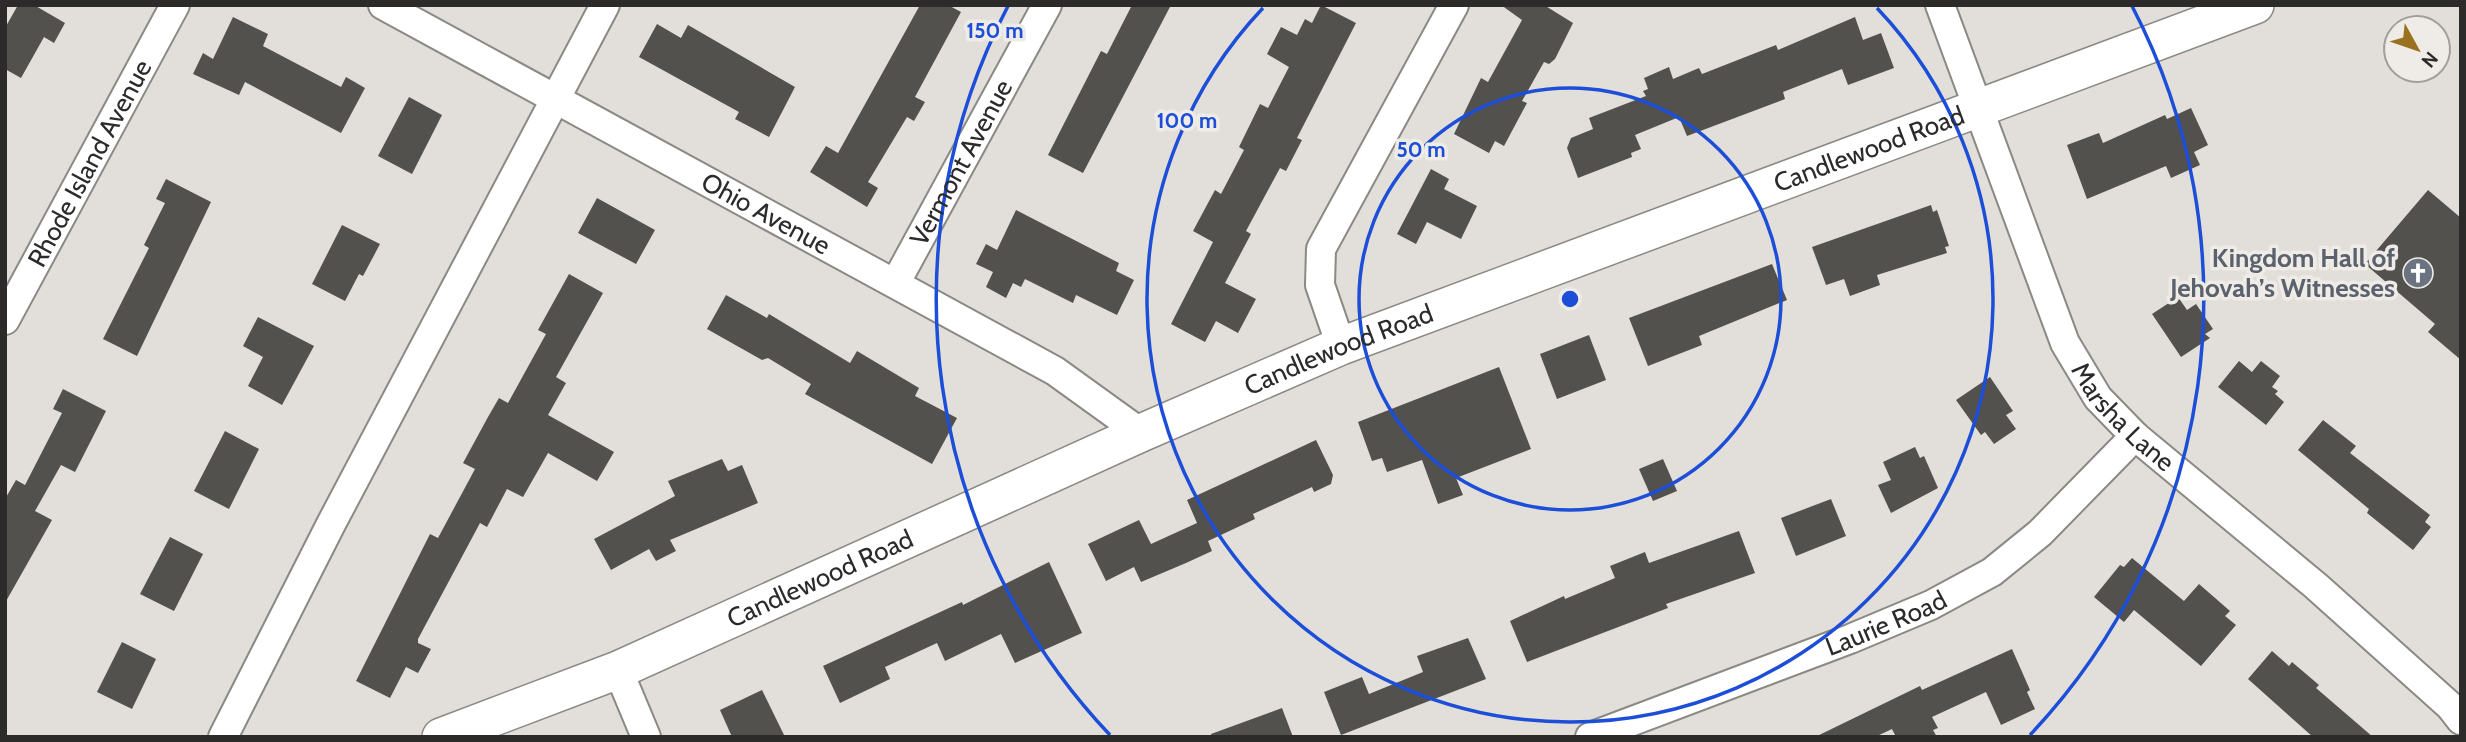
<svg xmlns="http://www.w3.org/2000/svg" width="2466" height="742" viewBox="0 0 2466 742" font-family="Cabin,sans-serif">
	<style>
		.building { fill: #53514d }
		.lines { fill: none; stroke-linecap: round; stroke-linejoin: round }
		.minor-casing { stroke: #8b8984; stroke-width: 32 }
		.tertiary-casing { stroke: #8b8984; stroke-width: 40 }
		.minor { stroke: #fff; stroke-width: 28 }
		.tertiary { stroke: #fff; stroke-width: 37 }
		.ring { fill: none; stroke: #1d4ed8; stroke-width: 3.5 }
		.labels { text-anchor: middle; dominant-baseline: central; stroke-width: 7; stroke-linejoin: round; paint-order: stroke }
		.street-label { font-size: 26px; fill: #2c2b2a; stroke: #efece7 }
		.worship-label { font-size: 26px; font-weight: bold; fill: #5b616d; stroke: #efece7; text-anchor: end }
		.centre { fill: #1d4ed8; stroke: #efece7; stroke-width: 3.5 }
		.ring-label { font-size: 21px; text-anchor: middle; font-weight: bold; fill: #1d4ed8; stroke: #efece7; stroke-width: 7; stroke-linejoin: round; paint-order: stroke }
	</style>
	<rect width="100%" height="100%" fill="#e2dfda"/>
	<g class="building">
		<path d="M18,5h16l31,18 -11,20 -10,-6 -23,41 -16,-9v-41z"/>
		<path d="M920,5h28l13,7 -46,85 10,5 -11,19 -7,-4 -39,65 10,6 -11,19 -57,-35 16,-26 12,7z"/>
		<path d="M1132,5h39l-88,168 -35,-18 53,-104 6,3z"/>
		<path d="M1321,5l35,18 -59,115 5,2 -16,31 -6,-3 -34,63 5,3 -26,49 31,16 -18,34 -22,-12 -11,21 -34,-18 42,-82 -20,-11 22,-41 6,4 23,-44 -5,-3 21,-43 8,4 21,-41 -22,-13 14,-27 16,8 8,-16 7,4z"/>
		<path d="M1501,5h43l29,18 -18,36 -6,5 -5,-2 -22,39 5,2 -23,43 -9,-5 -6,12 -35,-19 27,-56 7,4 34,-62z"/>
		<path d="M233,17l35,17 -5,12 78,41 5,-10 19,11 -24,45 -96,-51 -6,13 -46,-21 10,-21 10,6z"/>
		<path d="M1855,17l8,23 18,-7 13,35 -46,17 -6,-16 -59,23 2,7 -98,37 -8,-19 -44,18 6,14 -10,4 1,4 -54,21 -11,-30 4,-10 22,-9 -4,-11 57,-22 -3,-5 5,-2 -4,-11 25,-11 4,12 26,-11 3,6 74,-29 2,5z"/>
		<path d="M657,24l24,14 7,-13 107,62 -26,50 -34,-18 4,-7 -100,-55z"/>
		<path d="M409,97l33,18 -30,59 -34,-18z"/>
		<path d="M2191,108l17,37 -14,7 6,13 -29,13 -5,-12 -79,33 -20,-54 32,-12 4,10 62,-28 2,4z"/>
		<path d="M1431,169l18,10 -5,10 33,17 -16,33 -34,-17 -11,22 -19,-10z"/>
		<path d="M166,179l45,23 -74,154 -34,-17 46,-91 -5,-3 21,-42 -9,-4z"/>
		<path d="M2428,190l33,28v142l-33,-28 7,-8 -70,-60z"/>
		<path d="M597,198l58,32 -19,34 -58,-31z"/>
		<path d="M1931,205l2,7 4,-2 12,36 -4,1 2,6 -70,22 3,10 -30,11 -6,-17 -18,6 -14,-38z"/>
		<path d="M1016,210l103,53 -3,8 18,9 -17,35 -41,-20 -3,8 -48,-24 -4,8 -8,-4 -7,15 -20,-11 7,-15 -17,-8 10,-20 11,6z"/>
		<path d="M342,225l38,19 -17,32 -4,-2 -14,27 -33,-17z"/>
		<path d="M1772,264l15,36 -88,36 3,9 -54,21 -19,-48z"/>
		<path d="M569,274l34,19 -47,84 10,6 -18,32 66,37 -17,29 -49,-28 -25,44 -16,-8 -20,38 -7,-4 -62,116v4l13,6 -13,24 -12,-6 -16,31 -34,-17 74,-147 8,4 37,-69 -12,-6 25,-46 11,-19 9,5 38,-69 -8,-4z"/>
		<path d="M726,295l41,23 2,-4 81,49 7,-12 62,37 -4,8 42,22 -25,46 -127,-70 6,-10 -43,-26 -6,2 -55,-31z"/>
		<path d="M2178,297l9,13 9,-6 17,25 -8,5 5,4 -29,19 -29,-43z"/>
		<path d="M258,317l56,29 -32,59 -34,-19 15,-29 -20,-11z"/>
		<path d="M1589,335l17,45 -49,19 -17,-45z"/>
		<path d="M2239,361l13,11 9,-11 19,15 -8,11 6,4 -3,3 9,8 -18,23 -48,-38z"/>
		<path d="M1499,367l32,82 -75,29 7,17 -25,9 -16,-44 -35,12 -5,-14 -10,3 -14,-39z"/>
		<path d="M1990,377l23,34 -7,4 10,14 -22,15 -9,-12 -4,3 -25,-35z"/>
		<path d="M63,389l43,22 -31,61 -14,-7 -26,46 17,9 -47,83v-104l11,-19 9,5 37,-72 -9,-4z"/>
		<path d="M2323,420l33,26 -6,7 80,62 -5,7 6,5 -18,23 -46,-37 2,-4 -71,-59z"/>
		<path d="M225,431l34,18 -30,60 -35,-18z"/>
		<path d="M1316,440l17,35 -2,9 -17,8 -2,-5 -59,27 2,5 -47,22 4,10 -26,12 -45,19 -7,-15 -28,14 -18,-37 51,-24 12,24 46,-21 -10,-23z"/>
		<path d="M1915,447l5,11 4,-2 14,32 -47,25 -13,-28 13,-5 -8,-18z"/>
		<path d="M722,459l6,12 14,-6 16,38 -88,37 6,11 -20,10 -7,-12 -38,21 -17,-31 81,-43 -7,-15z"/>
		<path d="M1663,459l14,32 -24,10 -14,-32z"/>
		<path d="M1831,499l15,37 -50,20 -15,-38z"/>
		<path d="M1739,531l16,42 -89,31 2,4 -141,54 -17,-41 54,-25 1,3 50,-21 -5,-12 35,-14 4,11z"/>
		<path d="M170,537l33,17 -29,57 -34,-17z"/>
		<path d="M2132,558l52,43 15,-17 31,27 -5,5 11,9 -35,41 -67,-56 -10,12 -30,-25 26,-32 4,2z"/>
		<path d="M1049,562l33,71 -67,30 -14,-29 -56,27 -8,-18 -52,24 5,12 -50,24 -17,-37 139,-64 1,3z"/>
		<path d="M1468,638l18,41 -145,56 -17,-43 38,-15 7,17 54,-22 -6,-16z"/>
		<path d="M122,642l34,17 -24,50 -35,-17z"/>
		<path d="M2012,649l18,41 -3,2 8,17 -34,16 -15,-33 -54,25 6,11 -5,2 4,7h-41l-4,-8 -17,8h-60l105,-51 2,4z"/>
		<path d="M2272,651l17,15 3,-4 27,23 -3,3 57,49h-60l-65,-58z"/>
		<path d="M762,690l23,47h-53l-12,-27z"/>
		<path d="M1282,708l11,29h-81l-1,-3z"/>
	</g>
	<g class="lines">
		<g class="minor-casing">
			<g id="minor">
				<path id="s1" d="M383,5l672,366 86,62"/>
				<path id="s2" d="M1940,5l125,338 33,55 37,38 181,150 134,120 11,14"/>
				<path id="s3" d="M896,282l151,-277"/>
				<path id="s4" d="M5,320l170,-315"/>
				<path d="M1341,346l-21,-61 1,-36 133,-244"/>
				<path d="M618,670l28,67"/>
				<path d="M223,737l108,-213 274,-519"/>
				<path id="s5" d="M1590,737l260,-98 81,-34 61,-33 48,-39 95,-97"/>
			</g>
		</g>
		<g class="tertiary-casing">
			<g id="tertiary">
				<path id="s6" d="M441,737l177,-67 523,-237 200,-87 914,-341"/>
			</g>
		</g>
		<use href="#minor" class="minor"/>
		<use href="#tertiary" class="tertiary"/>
	</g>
	<g class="ring">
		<circle cx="1570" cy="299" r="211"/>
		<path d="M1877 8A423 423 0 1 1 1263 8"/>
		<path d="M1110 735A634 634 0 0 1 1008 6M2132 6A634 634 0 0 1 2030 735"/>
	</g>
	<defs>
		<g id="church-disc" transform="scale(1.575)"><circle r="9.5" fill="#6b7280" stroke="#efece7"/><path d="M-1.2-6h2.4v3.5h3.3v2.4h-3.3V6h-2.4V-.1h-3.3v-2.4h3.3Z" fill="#fff"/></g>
	</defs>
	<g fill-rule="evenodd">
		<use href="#church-disc" x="2418" y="273"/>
	</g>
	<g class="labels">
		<g class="street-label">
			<text stroke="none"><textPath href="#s6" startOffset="1545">Candlewood Road</textPath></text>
			<text stroke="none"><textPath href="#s3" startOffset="136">Vermont Avenue</textPath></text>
			<text stroke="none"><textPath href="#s4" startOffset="178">Rhode Island Avenue</textPath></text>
			<text stroke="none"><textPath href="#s1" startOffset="436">Ohio Avenue</textPath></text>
			<text stroke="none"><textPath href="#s6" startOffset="978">Candlewood Road</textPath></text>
			<text stroke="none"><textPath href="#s2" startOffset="455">Marsha Lane</textPath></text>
			<text stroke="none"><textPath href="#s6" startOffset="411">Candlewood Road</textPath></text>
			<text stroke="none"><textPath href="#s5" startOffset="317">Laurie Road</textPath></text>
		</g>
		<g class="worship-label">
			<text x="2395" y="258">Kingdom Hall of<tspan x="2395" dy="30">Jehovah’s Witnesses</tspan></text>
		</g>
	</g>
	<circle cx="1570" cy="299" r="10" class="centre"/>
	<g class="ring-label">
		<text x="995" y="38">150 m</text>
		<text x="1187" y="128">100 m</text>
		<text x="1421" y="157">50 m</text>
	</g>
	<rect width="2466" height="742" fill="none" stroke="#2c2b2a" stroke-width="14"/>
	<g transform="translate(2417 49) rotate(130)"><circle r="33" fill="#efece7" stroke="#a19f9b" stroke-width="2"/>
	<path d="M0-5L12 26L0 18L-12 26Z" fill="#9a721f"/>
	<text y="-10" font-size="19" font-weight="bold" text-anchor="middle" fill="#2c2b2a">N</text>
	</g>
</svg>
